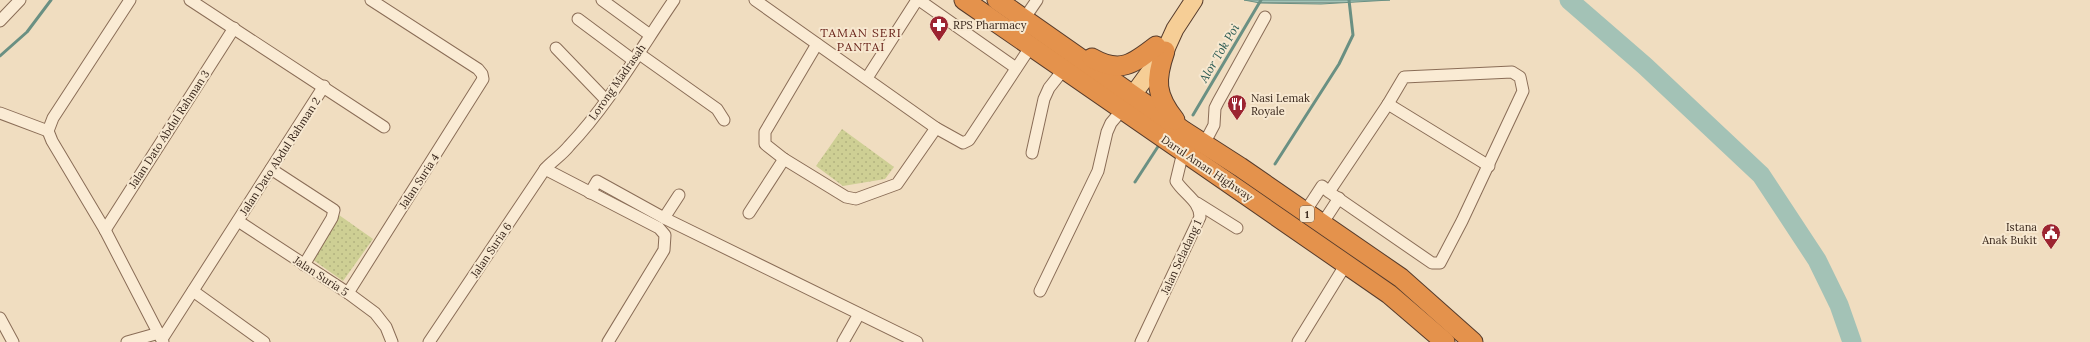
<svg xmlns="http://www.w3.org/2000/svg" width="2090" height="342" viewBox="0 0 2090 342" font-family="Lora,serif">
	<style>
		.park { fill: url(#park-dots) }
		.water { fill: url(#water-rules); stroke: #6a9083 }
		.lines { fill: none; stroke-linecap: round; stroke-linejoin: round }
		.stream { stroke: #6a9083; stroke-width: 3 }
		.river { stroke: #a3c2b6; stroke-width: 19 }
		.street-casing { stroke: #8a6d57; stroke-width: 13 }
		.primary-casing { stroke: #573c2c; stroke-width: 19 }
		.highway-casing { stroke: #573c2c; stroke-width: 21 }
		.street { stroke: #faebd4; stroke-width: 11 }
		.primary { stroke: #f6ce96; stroke-width: 17 }
		.highway { stroke: #e4924c; stroke-width: 19 }
		.labels { text-anchor: middle; dominant-baseline: central; stroke-width: 4; stroke-linejoin: round; paint-order: stroke }
		.shield { fill: #f7e8d0; stroke: #726152; stroke-width: 1 }
		.shield-label { font-size: 10px; font-weight: bold; fill: #39271c }
		.poi-label { font-size: 11px; fill: #39271c; stroke: #f7e8d0; text-anchor: start }
		.street-label { font-size: 11px; fill: #39271c; stroke: #f7e8d0 }
		.neighbourhood-label { font-size: 12px; letter-spacing: 1px; fill: #682219; stroke: #f7e8d0 }
		.water-label { font-size: 12px; font-style: italic; fill: #2b5a52; stroke: #f7e8d0 }
	</style>
	<defs>
		<pattern id="park-dots" width="8" height="8" patternUnits="userSpaceOnUse"><rect width="8" height="8" fill="#cecf94"/><path d="M2 2h.1M6 6h.1" fill="none" stroke="#b2b27f" stroke-width="1.8" stroke-linecap="round"/></pattern>
		<pattern id="water-rules" width="6" height="5" patternUnits="userSpaceOnUse"><rect width="6" height="5" fill="#a3c2b6"/><path d="M0 2.5h6" fill="none" stroke="#869e93"/></pattern>
	</defs>
	<rect width="100%" height="100%" fill="#f0ddc0"/>
	<g class="park">
		<path d="M842,129l52,38 -9,12 -42,7 -27,-20z"/>
		<path d="M339,215l34,24 -30,42 -34,-24z"/>
	</g>
	<path class="water" d="M1244,0h146l-69,4 -61,-1z"/>
	<g class="lines">
		<g class="stream">
			<path d="M0,56l27,-24 24,-32"/>
			<path d="M1193,115l68,-115"/>
			<path d="M1275,164l64,-100 14,-29 -4,-35"/>
			<path d="M1135,182l24,-37"/>
		</g>
		<path class="river" d="M1569,0l76,66 116,109 56,85 22,45 13,37"/>
		<g class="street-casing">
			<g id="street">
				<path d="M190,0l194,127"/>
				<path d="M602,0l48,35"/>
				<path d="M755,0l181,128 27,15 6,-3 62,-94"/>
				<path d="M919,0l97,68"/>
				<path d="M578,19l55,41"/>
				<path d="M1024,19l13,-19"/>
				<path d="M0,21l20,-21"/>
				<path d="M817,44l-52,88v12l19,15 62,38 10,2 41,-15 39,-56"/>
				<path d="M556,48l50,52"/>
				<path d="M638,53l79,56 7,11"/>
				<path d="M867,78l50,-78"/>
				<path d="M1388,104l101,62"/>
				<path d="M0,113l48,18"/>
				<path d="M48,131l4,10 53,89 58,112"/>
				<path d="M48,131l5,-13 77,-118"/>
				<path d="M1204,144l10,-19 1,-17 3,-6 47,-85"/>
				<path d="M1032,153l12,-54 5,-11 15,-19"/>
				<path d="M271,169l63,41 -2,8 -28,47"/>
				<path d="M545,169l114,59 6,7 -1,15 -56,92"/>
				<path d="M590,193l7,-12 67,37 253,124"/>
				<path d="M1197,203l40,25"/>
				<path d="M1305,212l17,-26 7,6 103,71h8l22,-42 61,-130 -3,-14 -8,-5 -108,5 -16,27 -59,88"/>
				<path d="M749,213l35,-54"/>
				<path d="M664,218l15,-23"/>
				<path d="M238,221l110,72 27,20 11,14 6,15"/>
				<path d="M1322,224l17,-26"/>
				<path d="M105,230l129,-202"/>
				<path d="M193,291l71,51"/>
				<path d="M1040,291l58,-120 9,-39 4,-9 11,-13"/>
				<path d="M348,293l135,-214 -1,-5 -4,-5 -107,-69"/>
				<path d="M0,318l13,24"/>
				<path d="M162,339l162,-253"/>
				<path d="M127,342l32,-9"/>
				<path d="M429,342l116,-173c7,-8 17,-14 24,-23 40,-42 72,-98 105,-146"/>
				<path d="M843,342l16,-28"/>
				<path d="M1141,342l59,-125c0,-16 -16,-23 -24,-36l7,-29"/>
				<path d="M1298,342l48,-78"/>
			</g>
		</g>
		<g class="primary-casing">
			<path id="primary" d="M1124,107l41,-56 10,-22 19,-29"/>
		</g>
		<g class="highway-casing">
			<g id="highway">
				<path d="M964,0l425,294 56,48"/>
				<path d="M997,0l187,131 56,36 161,111 72,64"/>
				<path d="M1165,51c-10,29 -10,44 10,69"/>
				<path d="M1092,58c28,16 41,6 64,-12"/>
			</g>
		</g>
		<use href="#street" class="street"/>
		<use href="#primary" class="primary"/>
		<use href="#highway" class="highway"/>
	</g>
	<defs>
		<g id="pharmacy-pin" transform="scale(1)"><path d="M0 17L-7.5 6A9.5 9.5 0 1 1 7.5 6Z" fill="#9c2431" stroke="#f7e8d0"/><path d="M-2-6h4v4h4v4h-4v4h-4v-4h-4v-4h4Z" fill="#fff"/></g>
		<g id="restaurant-pin" transform="scale(1)"><path d="M0 17L-7.5 6A9.5 9.5 0 1 1 7.5 6Z" fill="#9c2431" stroke="#f7e8d0"/><path d="M-5-6h1v4h1v-4h1v4h1v-4h1v5L-1.5 .5V6h-2V.5L-5-1ZM5-6V6H3V1.5H1.5Q1.5-4 5-6Z" fill="#fff"/></g>
		<g id="civic-pin" transform="scale(1)"><path d="M0 17L-7.5 6A9.5 9.5 0 1 1 7.5 6Z" fill="#9c2431" stroke="#f7e8d0"/><path d="M-.6-6.5H3V-4.5H.6V-3L4-1V1h2V6H-6V1h2V-1L-.6-3ZM-1.2 2.5V6h2.4V2.5Z" fill="#fff"/></g>
	</defs>
	<g fill-rule="evenodd">
		<use href="#pharmacy-pin" x="939" y="25"/>
		<use href="#restaurant-pin" x="1237" y="104"/>
		<use href="#civic-pin" x="2051" y="233"/>
	</g>
	<g class="labels">
		<rect class="shield" x="1300" y="206" width="14" height="16" rx="3"/>
		<g class="shield-label">
			<text x="1307" y="214">1</text>
		</g>
		<g class="poi-label">
			<text x="953" y="25">RPS Pharmacy</text>
			<text x="1251" y="98">Nasi Lemak<tspan x="1251" dy="13">Royale</tspan></text>
			<text x="2037" y="227" text-anchor="end">Istana<tspan x="2037" dy="13">Anak Bukit</tspan></text>
		</g>
		<g class="street-label">
			<text transform="translate(617 82) rotate(-55)">Lorong Madrasah</text>
			<text transform="translate(169 129) rotate(-57)">Jalan Dato Abdul Rahman 3</text>
			<text transform="translate(280 156) rotate(-57)">Jalan Dato Abdul Rahman 2</text>
			<text transform="translate(1207 168) rotate(34)">Darul Aman Highway</text>
			<text transform="translate(419 181) rotate(-57)">Jalan Suria 4</text>
			<text transform="translate(491 250) rotate(-56)">Jalan Suria 6</text>
			<text transform="translate(1181 257) rotate(-65)">Jalan Seladang 1</text>
			<text transform="translate(321 276) rotate(33)">Jalan Suria 5</text>
		</g>
		<g class="neighbourhood-label">
			<text x="861" y="32">TAMAN SERI<tspan x="861" dy="14">PANTAI</tspan></text>
		</g>
		<g class="water-label">
			<text transform="translate(1219 53) rotate(-59)">Alor Tok Poi</text>
		</g>
	</g>
</svg>
